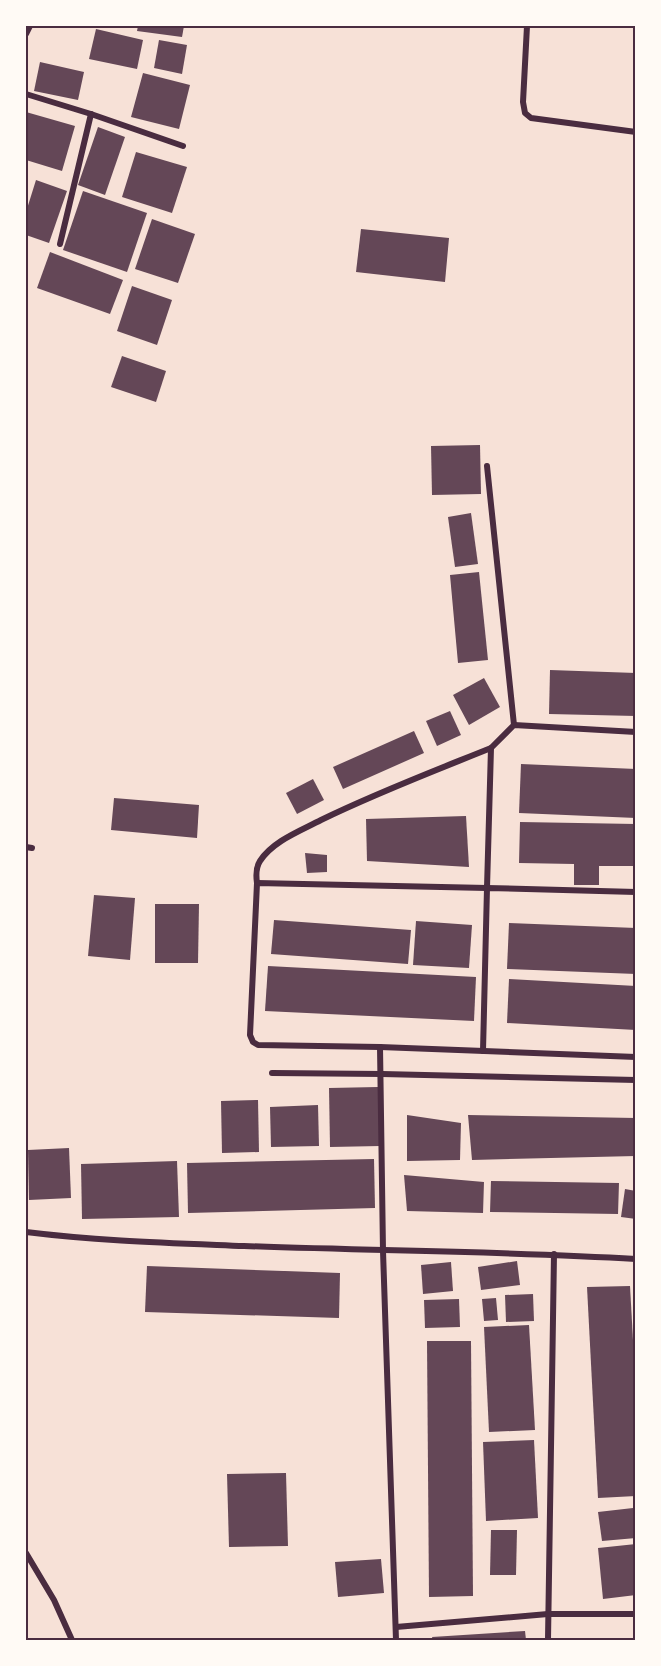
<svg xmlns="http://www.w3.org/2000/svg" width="661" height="1666" viewBox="0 0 661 1666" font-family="'Alegreya Sans',sans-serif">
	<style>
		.building { fill: #644757 }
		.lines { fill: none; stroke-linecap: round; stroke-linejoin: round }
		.minor { stroke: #4a2c40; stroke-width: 6 }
		.neatline { fill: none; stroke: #4a2c40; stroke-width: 2 }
	</style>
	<rect width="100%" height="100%" fill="#f7e1d7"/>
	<g class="building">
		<path d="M138,26h46l-2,11 -45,-6z"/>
		<path d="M96,29l47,11 -6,29 -48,-10z"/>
		<path d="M159,40l28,5 -5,29 -28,-6z"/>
		<path d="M40,62l44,10 -6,28 -44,-9z"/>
		<path d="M143,73l47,12 -11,44 -48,-12z"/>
		<path d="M26,112l49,14 -13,45 -36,-11z"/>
		<path d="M98,127l27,10 -20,58 -27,-10z"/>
		<path d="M136,152l51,15 -15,46 -50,-16z"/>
		<path d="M36,180l31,11 -18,52 -23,-8v-23z"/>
		<path d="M83,191l64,22 -20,59 -64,-22z"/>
		<path d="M152,219l43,15 -17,49 -43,-14z"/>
		<path d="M361,229l88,9 -4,44 -89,-10z"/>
		<path d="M50,252l73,28 -13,34 -73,-26z"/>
		<path d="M132,286l40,14 -15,45 -40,-14z"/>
		<path d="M122,356l44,15 -10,31 -45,-15z"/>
		<path d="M480,445l1,49 -49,1 -1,-49z"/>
		<path d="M471,513l7,51 -23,3 -7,-50z"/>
		<path d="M479,572l9,88 -30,3 -8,-88z"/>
		<path d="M550,670l86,3v43l-87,-2z"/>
		<path d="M484,678l16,29 -31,18 -16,-30z"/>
		<path d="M450,711l11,24 -24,11 -11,-25z"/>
		<path d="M414,731l10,22 -81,36 -10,-22z"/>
		<path d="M521,764l115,5v49l-117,-5z"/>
		<path d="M313,779l11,21 -27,14 -11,-21z"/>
		<path d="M114,798l85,7 -2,33 -86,-8z"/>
		<path d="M466,816l3,51 -102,-6 -1,-42z"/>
		<path d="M520,822l116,2v42h-37v19h-25v-21l-55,-1z"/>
		<path d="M305,853l22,2v17l-20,1z"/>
		<path d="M94,895l41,3 -5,62 -42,-4z"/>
		<path d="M155,904h44l-1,59h-43z"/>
		<path d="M274,920l137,10 -3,34 -137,-10z"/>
		<path d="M416,921l56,4 -3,43 -56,-3z"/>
		<path d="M509,923l127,5v46l-129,-5z"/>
		<path d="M268,966l208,11 -2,44 -209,-10z"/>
		<path d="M509,979l127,7v44l-129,-7z"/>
		<path d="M378,1087l2,59 -50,1 -1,-59z"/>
		<path d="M258,1100l1,52 -37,1 -1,-52z"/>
		<path d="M318,1105l1,41 -48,1 -1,-40z"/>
		<path d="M407,1115l54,8 -1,37 -53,1z"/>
		<path d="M468,1115l168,3v38l-164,4z"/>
		<path d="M69,1148l2,50 -42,2 -1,-50z"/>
		<path d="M374,1159l1,49 -187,5 -1,-50z"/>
		<path d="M177,1161l2,56 -97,2 -1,-55z"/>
		<path d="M404,1175l80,7 -1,31 -76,-2z"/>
		<path d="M491,1181l128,2 -1,31 -128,-2z"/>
		<path d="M625,1189l11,2v28l-15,-2z"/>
		<path d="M517,1261l3,24 -39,5 -3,-23z"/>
		<path d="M451,1262l2,29 -30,3 -2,-29z"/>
		<path d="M147,1266l193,7 -1,45 -194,-6z"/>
		<path d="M630,1286l6,108v102l-38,2 -11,-211z"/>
		<path d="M533,1294l1,27 -28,1 -1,-27z"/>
		<path d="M496,1298l2,22 -14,1 -2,-22z"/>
		<path d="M459,1299l1,28 -35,1 -1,-28z"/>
		<path d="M529,1325l6,105 -46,2 -5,-105z"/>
		<path d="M427,1341h44l2,255 -44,1z"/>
		<path d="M534,1440l4,78 -52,3 -3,-79z"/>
		<path d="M286,1473l2,73 -59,1 -2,-73z"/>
		<path d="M633,1508l3,30 -34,3 -4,-29z"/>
		<path d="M491,1530h26l-1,45h-26z"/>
		<path d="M636,1544v51l-33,4 -5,-51z"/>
		<path d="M381,1559l3,34 -46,4 -3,-35z"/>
		<path d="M525,1631l1,9h-93l-1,-3z"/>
	</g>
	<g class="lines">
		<g class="minor">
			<path d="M527,26l-4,76 2,11 6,5 105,14"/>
			<path d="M26,34l4,-8"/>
			<path d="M26,94l65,20 92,32"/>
			<path d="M60,244l31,-130"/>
			<path d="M487,466l27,259"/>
			<path d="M636,732l-122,-7 -23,23 -4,140 -230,-5 -7,152 3,7 5,3 122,2 256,10"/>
			<path d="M26,847l6,1"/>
			<path d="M257,883c-1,-7 -1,-16 3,-22 13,-20 40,-30 61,-41 55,-27 113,-49 170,-72"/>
			<path d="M380,1047l3,204 13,389"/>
			<path d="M483,1051l4,-163 149,4"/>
			<path d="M272,1073l110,1 254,6"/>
			<path d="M26,1232c72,9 145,11 218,14 130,5 261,5 392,13"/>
			<path d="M26,1553l28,47 18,40"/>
			<path d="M396,1627l152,-13h88"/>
			<path d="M548,1640l6,-386"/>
		</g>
	</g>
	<rect width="661" height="1666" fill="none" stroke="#fffaf5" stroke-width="54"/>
	<rect x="27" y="27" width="607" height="1612" class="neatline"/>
</svg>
